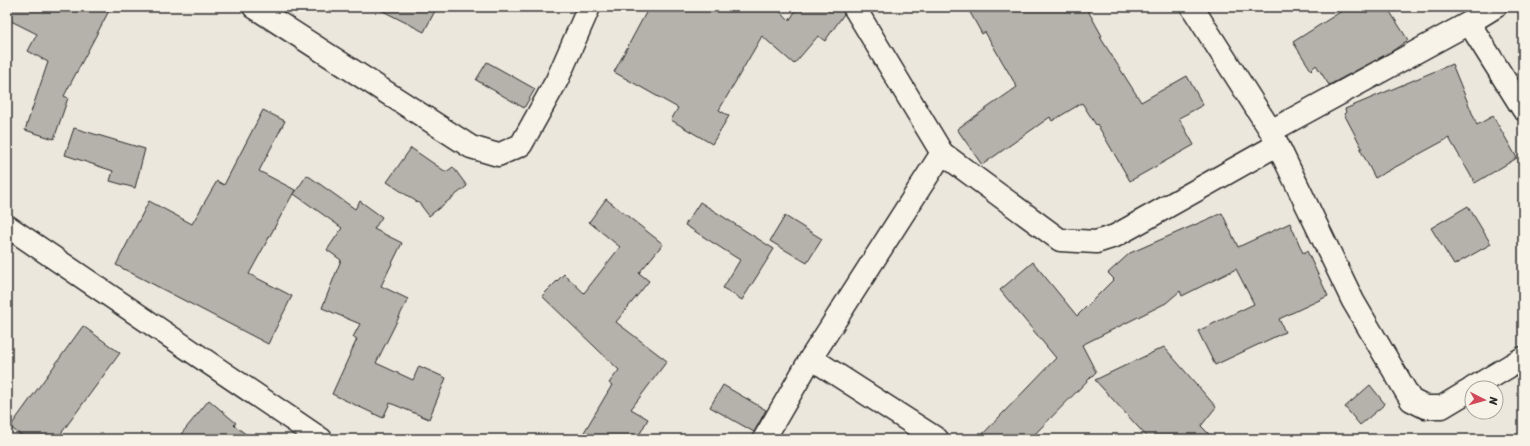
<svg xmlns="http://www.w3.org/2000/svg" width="1530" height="446" viewBox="0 0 1530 446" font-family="Sriracha,sans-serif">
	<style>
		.building { fill: #b5b2ab; stroke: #2b2b2b }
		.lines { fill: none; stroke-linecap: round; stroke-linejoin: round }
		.minor-casing { stroke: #2b2b2b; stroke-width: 25 }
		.minor { stroke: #f7f3e8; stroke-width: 22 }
	</style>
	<rect width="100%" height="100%" fill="#ebe7dd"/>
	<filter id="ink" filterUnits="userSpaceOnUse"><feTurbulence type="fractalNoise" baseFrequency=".025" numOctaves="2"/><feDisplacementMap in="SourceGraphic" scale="8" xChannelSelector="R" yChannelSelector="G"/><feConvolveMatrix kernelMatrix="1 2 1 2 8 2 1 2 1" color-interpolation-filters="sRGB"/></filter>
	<g filter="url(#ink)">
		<g class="building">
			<path d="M7,7h104l-47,89 4,2 -14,41 -29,-9 23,-68 -20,-11 9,-17 -30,-15z"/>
			<path d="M375,7h62l-13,25z"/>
			<path d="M649,7h127l13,14 9,-14h44l2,7 -19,27 -7,-5 -24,28 -32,-28 -43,74 10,6 -17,28 -41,-24 7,-12 -64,-36z"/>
			<path d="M967,7h119l16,29 -2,1 41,65 46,-26 16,29 -24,13 15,27 -64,36 -33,-57 -1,1 -14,-22 -30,18 -2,-4 -68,48 -25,-36 60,-42 -32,-55 -3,2z"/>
			<path d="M1348,7h39l21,33 -17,12 -62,33 -13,-20 -5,5 -18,-28z"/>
			<path d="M487,62l48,27 -11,19 -48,-28z"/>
			<path d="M1452,64l25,61 16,-9 24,42 -42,25 -26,-45 -74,40 -15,-29 2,-1 -18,-34 2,-2 -1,-3z"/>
			<path d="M263,110l22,11 -26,50 36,19 -46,84 43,22 -24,48 -152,-79 33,-64 43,23 25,-43 7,4z"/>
			<path d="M74,128l71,21 -10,39 -25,-7 3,-10 -48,-16z"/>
			<path d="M411,148l35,24 7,-5 14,19 -38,30 -9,-12 -33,-22z"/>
			<path d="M307,175l48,34 5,-8 22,16 -8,12 28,14 -21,43 27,13 -32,64 37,17 6,-14 27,12 -17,41 -39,-16 -7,15 -51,-24 25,-55 -4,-2 7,-13 -38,-16 19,-48 -14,-10 15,-22 -48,-34z"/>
			<path d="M606,199l57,45 -24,29 10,8 -33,41 51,39 -36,48 17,10 -11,20h-57l32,-54 -3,-2 10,-13 -77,-74 22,-22 20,19 36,-46 -31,-25z"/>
			<path d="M700,202l74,47 -32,51 -19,-12 17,-28 -55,-35z"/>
			<path d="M1468,206l23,38 -37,21 -23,-37z"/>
			<path d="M1222,213l16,34 52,-24 13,30 4,-2 21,45 -49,23 6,13 -70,33 -17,-34 56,-27 -18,-35 -54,27 -2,-5 -14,12 -84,42 14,27 -66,67h-52l78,-81 -56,-68 33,-28 44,54 37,-37 -6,-6 22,-20z"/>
			<path d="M785,216l37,23 -15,24 -37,-22z"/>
			<path d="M83,326l37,27 -63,86h-31l-16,-12z"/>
			<path d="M1164,347l52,60 -15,19 13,13h-65l-54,-59z"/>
			<path d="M723,385l43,25 -12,22 -44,-25z"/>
			<path d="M1370,385l15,19 -25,21 -15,-18z"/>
			<path d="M209,400l27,23 -2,2 18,14h-75z"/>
		</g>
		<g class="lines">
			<g class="minor-casing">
				<g id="minor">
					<path d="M254,7l217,140 27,8 23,-10 36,-65 32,-73"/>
					<path d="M854,7l88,146"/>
					<path d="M1192,7l79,124 82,170 58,99 14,7h17l30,-18"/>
					<path d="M1469,23l54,86"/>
					<path d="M1271,131l198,-108 26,-16"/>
					<path d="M7,226l314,213"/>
					<path d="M811,358l126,81"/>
					<path d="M1473,388l50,-30"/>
					<path d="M764,439l47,-81 131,-205 118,87 36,2 19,-6 162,-91"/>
				</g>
			</g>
			<use href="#minor" class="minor"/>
		</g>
	</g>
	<rect width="1530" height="446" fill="none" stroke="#f7f3e8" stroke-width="24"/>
	<rect x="12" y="12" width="1506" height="422" fill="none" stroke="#2b2b2b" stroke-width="1.5" filter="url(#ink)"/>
	<g transform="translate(1484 400) rotate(96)"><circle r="19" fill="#f7f3e8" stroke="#a5a39c"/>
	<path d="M0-3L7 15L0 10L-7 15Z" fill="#d1495b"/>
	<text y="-6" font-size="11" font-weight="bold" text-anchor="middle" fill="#2b2b2b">N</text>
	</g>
</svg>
